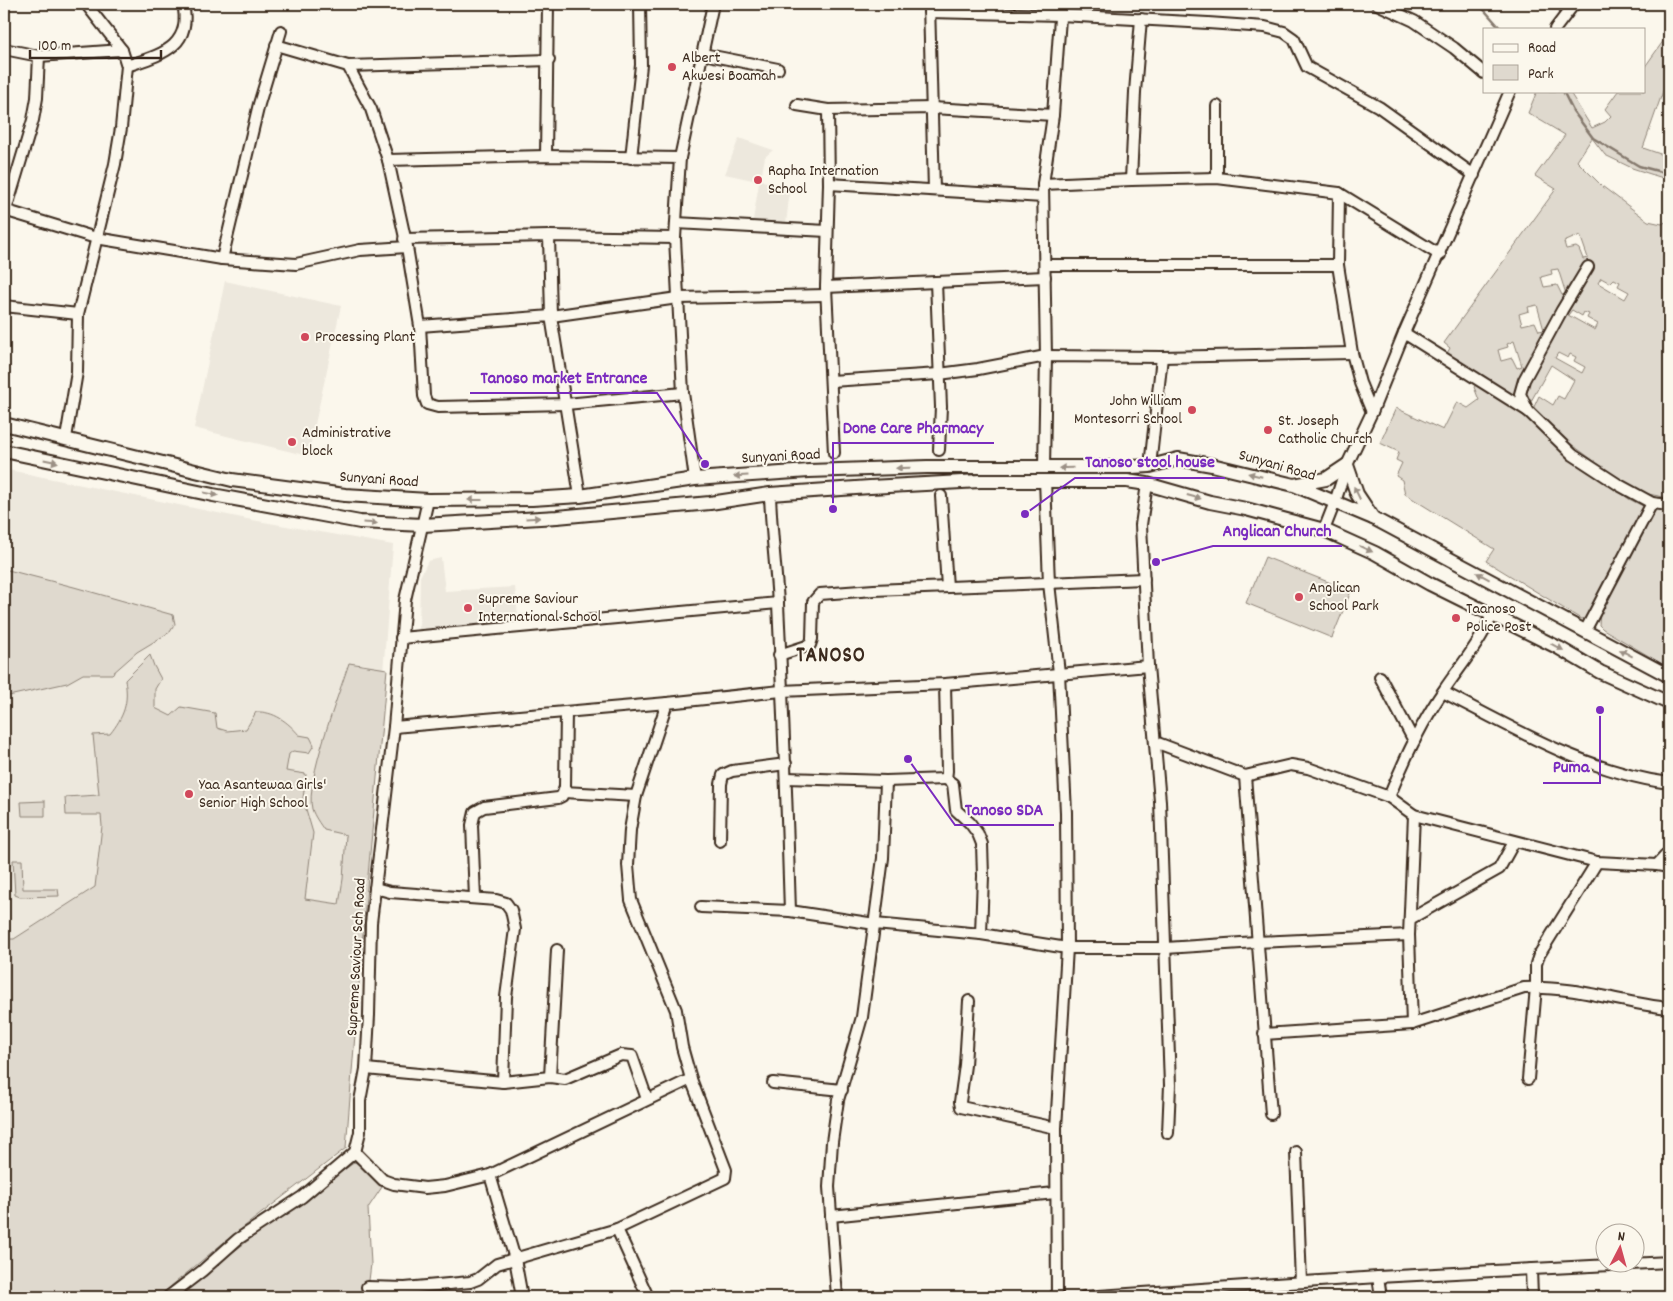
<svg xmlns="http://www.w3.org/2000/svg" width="1673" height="1301" viewBox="0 0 1673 1301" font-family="Dekko,sans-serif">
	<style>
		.built { fill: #ede8dd }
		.green { fill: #dfd9ce; stroke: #8d8276; fill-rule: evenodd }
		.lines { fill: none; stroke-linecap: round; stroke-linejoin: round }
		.stream { stroke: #85796d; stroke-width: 2.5 }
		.minor-casing { stroke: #3b2a1e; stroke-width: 14 }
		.major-casing { stroke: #3b2a1e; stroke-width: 16 }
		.minor { stroke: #fbf7ec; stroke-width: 10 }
		.major { stroke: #fbf7ec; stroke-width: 12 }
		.oneway { fill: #9b9085 }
		.poi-dot { fill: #d1495b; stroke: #fbf7ec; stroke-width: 2 }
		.labels { text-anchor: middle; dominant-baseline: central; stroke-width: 4; stroke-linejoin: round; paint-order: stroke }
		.poi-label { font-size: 16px; fill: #3b2a1e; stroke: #fbf7ec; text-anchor: start }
		.street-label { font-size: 16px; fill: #3b2a1e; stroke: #fbf7ec }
		.district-label { font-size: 21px; font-weight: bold; letter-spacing: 1px; fill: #3b2a1e; stroke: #fbf7ec }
		.leader { fill: none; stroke: #7b2cbf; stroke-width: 2 }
		.callout-dot { fill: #7b2cbf; stroke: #fbf7ec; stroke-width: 2 }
		.callout-label { font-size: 18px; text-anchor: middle; font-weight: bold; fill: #7b2cbf; stroke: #fbf7ec; stroke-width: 4; stroke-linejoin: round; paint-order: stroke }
	</style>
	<rect width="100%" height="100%" fill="#fbf7ec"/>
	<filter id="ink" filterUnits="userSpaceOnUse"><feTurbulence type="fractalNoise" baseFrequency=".02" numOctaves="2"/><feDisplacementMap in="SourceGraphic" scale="10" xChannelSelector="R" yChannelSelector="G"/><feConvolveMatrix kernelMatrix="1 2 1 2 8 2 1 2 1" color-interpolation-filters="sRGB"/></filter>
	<g filter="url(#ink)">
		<g class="built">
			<path d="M739,138l34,12 -8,7 -4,22 2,2 27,8 -4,35 -33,-4 6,-37 -2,-2 -32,-7z"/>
			<path d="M225,281l116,25 -33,150 -114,-28z"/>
			<path d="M4,469l243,50 146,26 -47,603 -123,95 -65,54h-154z"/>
			<path d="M441,558l4,33 70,-4 4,38 -100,8 1,-56 8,-16z"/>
		</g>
		<g class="green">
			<path d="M1669,33v41l-26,74 26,9v23l-37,-12 -27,-13 -13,-17 -15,23 25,25 46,35 14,3 7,-4v278l-26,-5 -19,-10 -53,-39 -35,-31 -3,-4 6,-13 14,9 5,-9 6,3 10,-19 -23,-15 -21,38 -4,-3 -6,3 -74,-48 4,-7 -6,-5 112,-154 -21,-13 30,-41 -37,-22 9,-22h32l23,37 13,-6 6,-6 -6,-7 13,-18h26v-23zM1580,235l8,23 -5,1 -4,-10 -3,-2 -10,2 -2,-7zM1558,269l8,25 -4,1 -5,-10 -13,2 -3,-10 11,-3 -1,-4zM1601,278l9,5 4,-4 6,3 -2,4 11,6 -4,7 -27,-16zM1537,305l7,25 -5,1 -4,-9 -13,3 -3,-11 10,-3 -1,-4zM1572,310l10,6 2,-4 5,2 -2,4 11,6 -3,6 -27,-15zM1514,341l8,25 -5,2 -5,-10 -11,3 -3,-11 10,-3 -1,-3zM1558,353l10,5 2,-4 6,3 -2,4 11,6 -3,6 -27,-15z"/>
			<path d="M1478,382l52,38 30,28 69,51 16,8 -57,111 -7,1 -95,-58 8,-12 -89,-55 -3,-14 -6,-4 6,-13 -6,-3 3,-8 -19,-9 16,-35 47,22 14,-28 11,6 11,-8 -5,-13z"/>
			<path d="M1655,508l14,2v158l-66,-39 -4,-4 1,-12 43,-79z"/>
			<path d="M1265,557l86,34 -19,47 -86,-35z"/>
			<path d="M4,569l70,18 99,28 2,9 -5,8 -33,20 -25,22h-29l-16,9 -63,14z"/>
			<path d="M150,655l4,11 7,13 -6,10v19l16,8 10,-9 34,6 2,15 10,3 19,-2 10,-17c18,-1 32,10 43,23l11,2 4,8 -5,8 -16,-2 -4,3 -3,17 20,3 -3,25 10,34 -8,66 34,5 4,-25 3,-44 -22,-5c-4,-6 -10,-14 -12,-21 -7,-27 27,-115 37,-146l38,6 -22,239 -19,240 -123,95 -65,54h-154v-358h10l81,-52 7,-61 -1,-11h-35l-1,-18 34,-2 -6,-60 17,-1c14,-18 19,-31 15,-54z"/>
			<path d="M45,801v15h-23l-1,-14z"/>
			<path d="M13,860h9l1,29h35l1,7 -39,1 -5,-2z"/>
			<path d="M355,1162l29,22 -16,24 3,56 -4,33h-188l49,-41 52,-40z"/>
		</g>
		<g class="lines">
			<g class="stream">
				<path d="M1479,4l22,25"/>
				<path d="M1563,91l10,20 20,27 46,28 30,8"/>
			</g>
			<g class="minor-casing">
				<g id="minor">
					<path d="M929,4l5,186"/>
					<path d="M1377,4l37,17 40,27 30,25"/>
					<path d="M929,12l131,3 148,8 57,4 19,5 10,7 13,28 72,40 95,68"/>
					<path d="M1555,29l19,-25"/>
					<path d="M276,45l72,21 201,-6"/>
					<path d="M4,49l35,7 83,-6"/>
					<path d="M703,54l75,15"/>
					<path d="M127,66c32,-11 66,-18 56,-62"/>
					<path d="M348,66l23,43 17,51 19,87 13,79 4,70 3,8 11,3 128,-3 117,-11"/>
					<path d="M797,105l31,5 104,-2 121,7"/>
					<path d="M828,110l1,74 -3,103 8,166"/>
					<path d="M546,156l2,-152"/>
					<path d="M631,158l10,-93 -1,-61"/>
					<path d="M388,160l158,-4 134,2"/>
					<path d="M1217,178v-72"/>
					<path d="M1131,180l4,-88 6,-73"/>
					<path d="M829,184l214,13"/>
					<path d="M1043,184l88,-4 86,-2 122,15 101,62"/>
					<path d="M1339,193l-1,72 14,88 8,30 12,29"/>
					<path d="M4,210l92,28 126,21 74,5 64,-14 47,-3"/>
					<path d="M6,210l27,-90 4,-22 2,-42"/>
					<path d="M676,223l151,8"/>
					<path d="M549,236l2,80 127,-18 148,-3"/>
					<path d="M404,239l145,-3 126,2"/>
					<path d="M222,259l37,-155 22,-73"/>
					<path d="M1045,265h293"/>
					<path d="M1588,267l-26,43 -38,70 -4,14 8,17 45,44 46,30 33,18 17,2"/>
					<path d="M936,282l5,125 -2,43"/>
					<path d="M826,287l219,-10"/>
					<path d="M4,306l74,8"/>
					<path d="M420,326l131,-10 29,180"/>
					<path d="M1404,333l124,78"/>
					<path d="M831,381l108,-7 39,-5 68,-13 116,1 190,-4"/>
					<path d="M66,438l11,-66 1,-58 37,-150 6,-36 5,-52 1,-10 -5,-16 -36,-46"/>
					<path d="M1150,466l12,-109"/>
					<path d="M1044,468l2,-112 -3,-172 10,-69 8,-111"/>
					<path d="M695,479l-12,-86 -8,-155 5,-80 33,-154"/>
					<path d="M1045,480l4,103 10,90 7,139 1,136 -11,180 1,169"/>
					<path d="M1147,484l-6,41 7,141 12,135 10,284 -2,48"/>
					<path d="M770,494c1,36 6,73 8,110 5,102 9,204 12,307"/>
					<path d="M941,496l6,91"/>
					<path d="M1324,530l11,-28 12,-37 25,-53 32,-79 106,-242"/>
					<path d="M1585,631l67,-128"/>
					<path d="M401,638l377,-35"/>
					<path d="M779,655l31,-10 2,-6 1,-37 7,-8 54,-4 270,-11"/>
					<path d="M1380,677l34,64"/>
					<path d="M1443,692c72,37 144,80 226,91"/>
					<path d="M394,727l273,-24 114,-12 164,-7 203,-18"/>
					<path d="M1155,742l90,34 46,-11 17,3 81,29 25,18 183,47 60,3 12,2"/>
					<path d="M1245,776l26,338"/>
					<path d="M786,778l100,3 60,-2 1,-8 -2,-87"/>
					<path d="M946,779l7,5 3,26 14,13 8,11 4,10 1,32 -2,58"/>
					<path d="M564,792l72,4"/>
					<path d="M1389,797c15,-37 32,-74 55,-107 17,-25 36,-47 48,-75"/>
					<path d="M720,841l1,-57 2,-9 9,-4 54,-7"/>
					<path d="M1657,865l12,-13"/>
					<path d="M375,888l15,4 106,8 10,3 5,7 4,19 -9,68 -3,85"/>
					<path d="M475,898l-3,-73 3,-13 9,-5 74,-9 4,-2 3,-9 1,-75"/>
					<path d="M701,907l89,4 85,13 106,10 86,14h99l90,-6 153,-7"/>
					<path d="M1410,919l89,-50 15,-27"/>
					<path d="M969,1001l-4,64 -5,37 1,5 95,21"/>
					<path d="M1412,1024l-3,-89 5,-120"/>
					<path d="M1264,1034l148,-10 112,-36c49,-3 97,15 145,20"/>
					<path d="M366,1069l137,13 47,-5 15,2 56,-24 11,1 15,43"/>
					<path d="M550,1077l7,-127"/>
					<path d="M1528,1079l8,-92v-23l3,-9 58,-93"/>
					<path d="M773,1083l69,7"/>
					<path d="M355,1152l28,28 11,4 31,4 20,-2 45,-11 201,-96"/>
					<path d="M1296,1152l5,130"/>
					<path d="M490,1175l25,84 7,38"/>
					<path d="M831,1216l224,-23"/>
					<path d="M617,1229l31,68"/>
					<path d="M1531,1269l1,28"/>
					<path d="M1378,1277l3,20"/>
					<path d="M367,1287l38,1 65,-6 8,-3 19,-15 120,-35 108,-51 1,-8 -35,-91 -9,-32 -6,-37 -45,-110 -3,-35 2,-35 6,-34 31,-93"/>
					<path d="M168,1297l34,-26 36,-32 64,-42 53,-45 5,-20v-31l6,-32 3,-54 2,-92 23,-196 11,-127 23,-100"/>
					<path d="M837,1297l-8,-110 3,-45 6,-42 24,-83 21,-159 3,-77"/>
					<path d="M1084,1297l294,-20 291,-15"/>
				</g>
			</g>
			<g class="major-casing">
				<g id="major">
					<path d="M4,424l228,56 113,15 83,5 104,-1 48,-3 115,-17 114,-8 118,-4h205l18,-1 28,-7 34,6 82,20 79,33 296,158"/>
					<path d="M4,451l209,44 147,27 63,3 134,-8 153,-14 60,-9 100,-7 110,-6h147l20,3 63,18 36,7 78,21 51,23 55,31 129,64 41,24 69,31"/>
					<path d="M1294,485l32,-6 21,-14 10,29 16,24"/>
				</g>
			</g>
			<use href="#minor" class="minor"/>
			<use href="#major" class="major"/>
		</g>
		<defs><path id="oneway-solid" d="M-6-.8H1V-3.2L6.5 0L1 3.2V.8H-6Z" transform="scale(1.25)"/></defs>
		<g class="oneway">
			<use href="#oneway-solid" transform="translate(51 461) rotate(12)"/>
			<use href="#oneway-solid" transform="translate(903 468) rotate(178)"/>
			<use href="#oneway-solid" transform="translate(1066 468) rotate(179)"/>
			<use href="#oneway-solid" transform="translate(1255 475) rotate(-166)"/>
			<use href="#oneway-solid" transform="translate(741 476) rotate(176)"/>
			<use href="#oneway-solid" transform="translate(1357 493) rotate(-116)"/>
			<use href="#oneway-solid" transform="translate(211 494) rotate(11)"/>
			<use href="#oneway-solid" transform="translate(1194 497) rotate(15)"/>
			<use href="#oneway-solid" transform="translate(475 500) rotate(180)"/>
			<use href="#oneway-solid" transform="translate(533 518) rotate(-3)"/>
			<use href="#oneway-solid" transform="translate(370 523) rotate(3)"/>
			<use href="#oneway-solid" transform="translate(1366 549) rotate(24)"/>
			<use href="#oneway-solid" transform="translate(1483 576) rotate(-152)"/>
			<use href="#oneway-solid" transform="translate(1557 647) rotate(28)"/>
			<use href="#oneway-solid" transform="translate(1626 653) rotate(-152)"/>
		</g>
	</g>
	<g class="poi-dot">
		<circle cx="672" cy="67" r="5"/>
		<circle cx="758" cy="180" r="5"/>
		<circle cx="305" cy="337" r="5"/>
		<circle cx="1192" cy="410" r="5"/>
		<circle cx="1268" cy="430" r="5"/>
		<circle cx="292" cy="442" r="5"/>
		<circle cx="1299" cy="597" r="5"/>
		<circle cx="468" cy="608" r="5"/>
		<circle cx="1456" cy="618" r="5"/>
		<circle cx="189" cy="794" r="5"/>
	</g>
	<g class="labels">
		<g class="poi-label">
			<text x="682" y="58">Albert<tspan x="682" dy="18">Akwesi Boamah</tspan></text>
			<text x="768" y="171">Rapha Internation<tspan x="768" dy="18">School</tspan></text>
			<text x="315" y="337">Processing Plant</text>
			<text x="1182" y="401" text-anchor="end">John William<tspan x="1182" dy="18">Montesorri School</tspan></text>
			<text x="1278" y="421">St. Joseph<tspan x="1278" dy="18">Catholic Church</tspan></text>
			<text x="302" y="433">Administrative<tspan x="302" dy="18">block</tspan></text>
			<text x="1309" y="588">Anglican<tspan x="1309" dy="18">School Park</tspan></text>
			<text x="478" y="599">Supreme Saviour<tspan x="478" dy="18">International School</tspan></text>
			<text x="1466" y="609">Taanoso<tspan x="1466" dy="18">Police Post</tspan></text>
			<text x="199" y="785">Yaa Asantewaa Girls'<tspan x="199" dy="18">Senior High School</tspan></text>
		</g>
		<g class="street-label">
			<text transform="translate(781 457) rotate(-3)">Sunyani Road</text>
			<text transform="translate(1277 466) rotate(16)">Sunyani Road</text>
			<text transform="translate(379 480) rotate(4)">Sunyani Road</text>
			<text transform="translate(357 957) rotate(-87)">Supreme Saviour Sch Road</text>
		</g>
		<g class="district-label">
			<text x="831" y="657">TANOSO</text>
		</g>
	</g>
	<path class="leader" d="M705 464L657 393H470M833 509L833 443H994M1025 514L1075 478H1225M1156 562L1213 546H1342M1600 710L1600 783H1543M908 759L955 825H1054"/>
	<g class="callout-dot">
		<circle cx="705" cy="464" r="5"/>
		<circle cx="833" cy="509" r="5"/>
		<circle cx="1025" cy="514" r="5"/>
		<circle cx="1156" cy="562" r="5"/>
		<circle cx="1600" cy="710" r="5"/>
		<circle cx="908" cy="759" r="5"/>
	</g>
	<g class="callout-label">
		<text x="564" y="383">Tanoso market Entrance</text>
		<text x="913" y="433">Done Care Pharmacy</text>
		<text x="1150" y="467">Tanoso stool house</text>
		<text x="1277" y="536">Anglican Church</text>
		<text x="1571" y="772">Puma</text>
		<text x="1004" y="815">Tanoso SDA</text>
	</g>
	<rect width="1673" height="1301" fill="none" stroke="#fbf7ec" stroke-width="20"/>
	<rect x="10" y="10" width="1653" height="1281" fill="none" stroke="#3b2a1e" stroke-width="2" filter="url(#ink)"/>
	<rect x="1483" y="28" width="162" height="65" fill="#fbf7ec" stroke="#aea59a"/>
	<rect x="1493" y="44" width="25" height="8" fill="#fbf7ec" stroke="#aea59a"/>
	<text x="1528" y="52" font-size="15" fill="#3b2a1e">Road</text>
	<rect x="1493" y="65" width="25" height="15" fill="#dfd9ce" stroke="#aea59a"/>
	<text x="1528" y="78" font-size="15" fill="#3b2a1e">Park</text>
	<g transform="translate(1620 1248) rotate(6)"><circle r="24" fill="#fbf7ec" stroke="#aea59a"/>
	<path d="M0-4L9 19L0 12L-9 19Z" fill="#d1495b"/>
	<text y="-8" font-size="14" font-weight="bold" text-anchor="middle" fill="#3b2a1e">N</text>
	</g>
	<path d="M30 50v8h131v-8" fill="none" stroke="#3b2a1e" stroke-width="2.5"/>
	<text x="38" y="50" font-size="15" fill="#3b2a1e" stroke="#fbf7ec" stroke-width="4" paint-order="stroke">100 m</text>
</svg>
